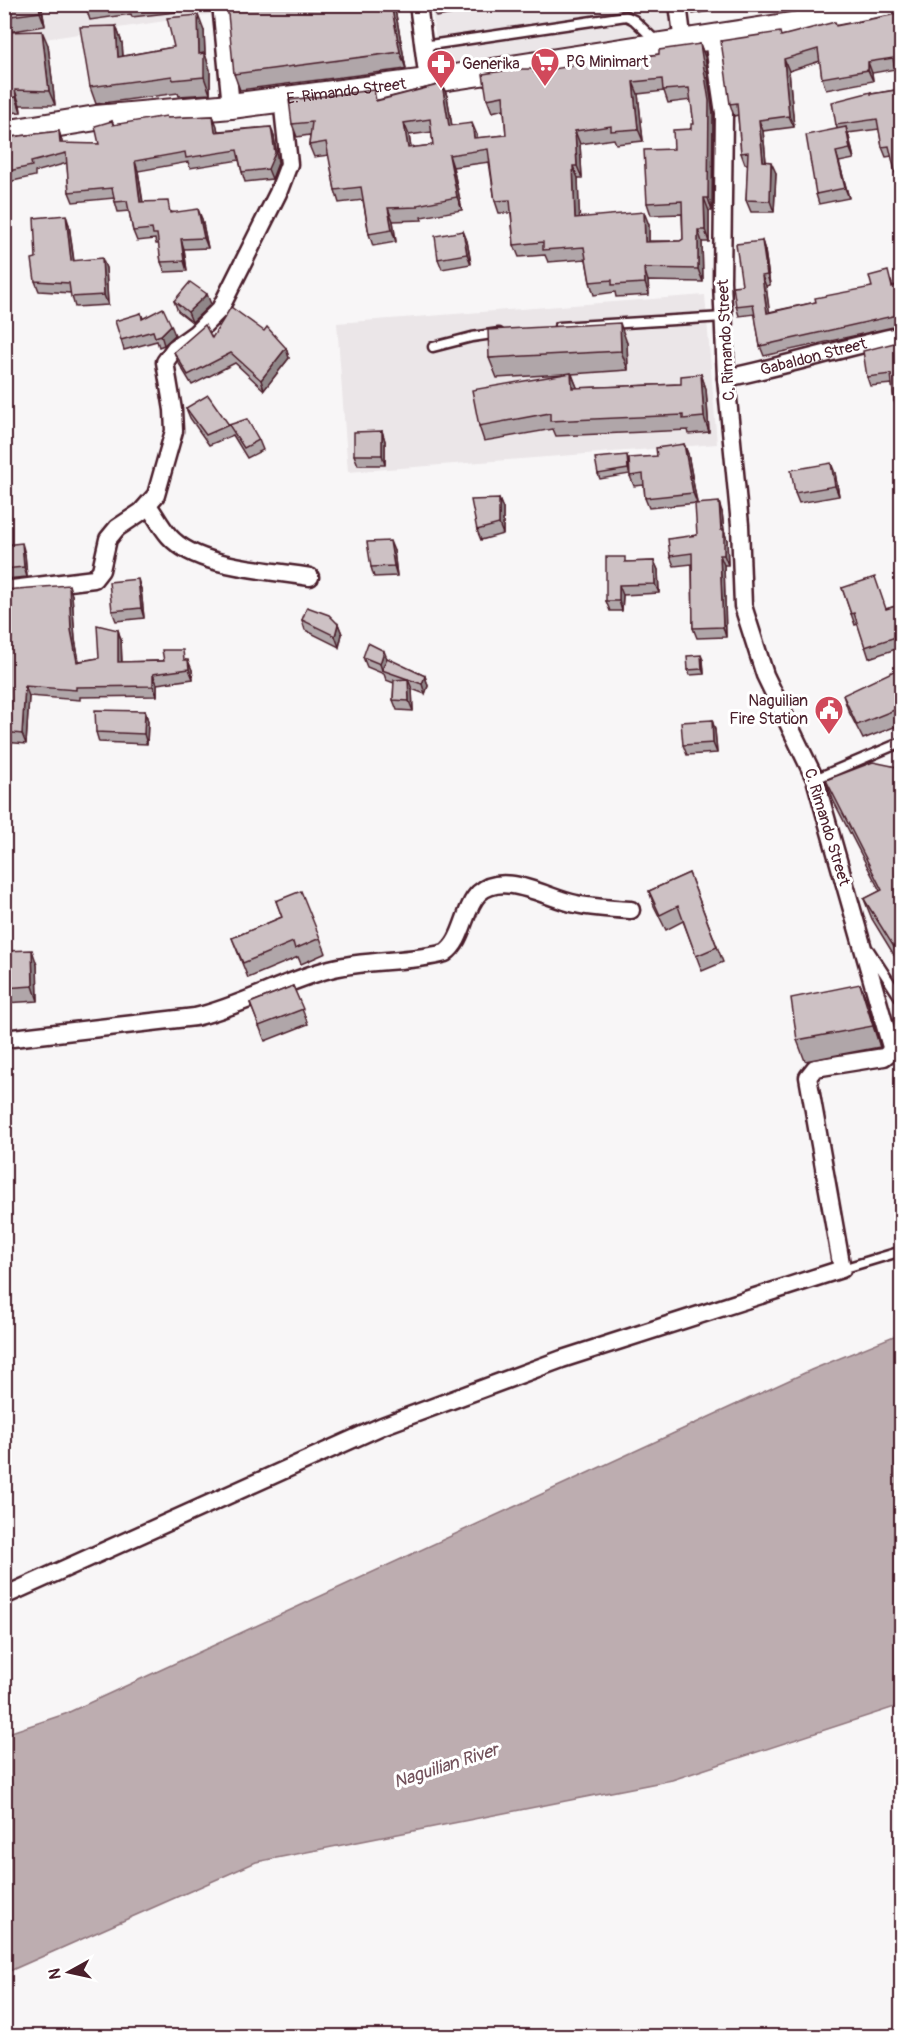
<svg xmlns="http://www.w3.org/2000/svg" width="906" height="2041" viewBox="0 0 906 2041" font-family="Pangolin,sans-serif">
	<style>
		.built { fill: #ebe6e8 }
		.water { fill: #bdadb0; stroke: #8f747b; stroke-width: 1.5 }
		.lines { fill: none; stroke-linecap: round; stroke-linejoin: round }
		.lane-casing { stroke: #4a1f2b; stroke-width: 13 }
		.street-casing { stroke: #4a1f2b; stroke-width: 21 }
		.secondary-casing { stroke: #4a1f2b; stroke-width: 28 }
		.lane { stroke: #fff; stroke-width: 8 }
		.street { stroke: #fff; stroke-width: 16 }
		.secondary { stroke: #fff; stroke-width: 24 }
		.wall { fill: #b0a6a9; stroke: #4a1f2b; stroke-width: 1.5; fill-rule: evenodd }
		.shaded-wall { fill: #908789; stroke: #4a1f2b; stroke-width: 1.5 }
		.building { fill: #cdc1c4; stroke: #4a1f2b; stroke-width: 1.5; fill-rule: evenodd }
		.labels { text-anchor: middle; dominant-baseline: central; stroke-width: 6; stroke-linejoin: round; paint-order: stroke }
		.poi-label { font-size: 16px; fill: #4a1f2b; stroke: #fff; text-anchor: start }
		.street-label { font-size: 16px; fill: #4a1f2b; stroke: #fff }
		.water-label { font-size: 18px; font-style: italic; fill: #72515a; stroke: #fff }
	</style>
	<rect width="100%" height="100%" fill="#f8f6f7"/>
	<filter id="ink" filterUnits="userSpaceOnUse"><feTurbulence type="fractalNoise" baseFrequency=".0167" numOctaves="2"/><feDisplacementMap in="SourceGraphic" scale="12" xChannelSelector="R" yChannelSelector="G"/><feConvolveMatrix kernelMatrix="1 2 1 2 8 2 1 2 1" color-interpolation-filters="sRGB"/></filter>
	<g filter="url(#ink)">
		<g class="built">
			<path d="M5,5h206l1,9 -207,31z"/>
			<path d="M431,5h240l4,33 -235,30z"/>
			<path d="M705,295l12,149 -369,28 -11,-149z"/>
		</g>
		<path class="water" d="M901,1333v372l-229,75 -416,82 -251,111v-239l60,-20 746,-344z"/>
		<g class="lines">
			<g class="lane-casing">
				<g id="lane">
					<path d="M423,46l203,-30 8,4 23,22"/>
					<path d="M559,327l165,-10"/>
					<path d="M433,347l39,-10 27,-4"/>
					<path d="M815,779l87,-37"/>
					<path d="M869,950l33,51"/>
					<path d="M842,1269l60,-18"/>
				</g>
			</g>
			<g class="street-casing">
				<g id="street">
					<path d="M221,4l10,102"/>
					<path d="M418,4l10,77"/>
					<path d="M678,4l5,39"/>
					<path id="s1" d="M726,378c59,-12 116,-30 176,-43"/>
					<path d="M148,505c7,10 13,22 21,31 28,32 101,34 141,41"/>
					<path d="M4,590l90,-11 7,-9 7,-31 9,-11 24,-16 15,-17 18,-64 -1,-21 -8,-48 10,-14 21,-15 24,-24 58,-116 11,-29 -7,-65"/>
					<path d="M4,1039l191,-22c47,-11 89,-36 135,-48 38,-10 78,-6 115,-16 19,-13 18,-44 34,-60 25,-23 69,6 97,11 18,4 37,5 55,6"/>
					<path d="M4,1596l378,-170 180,-67 280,-90 -34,-192 7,-9 69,-11 5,-4 2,-6 -76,-268 -50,-104 -22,-69 -3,-81 -14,-147 -4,-97 2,-168 -11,-74"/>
				</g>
			</g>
			<g class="secondary-casing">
				<g id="secondary">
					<path id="s2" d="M4,133l92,-15 135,-12 197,-25 474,-73"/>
				</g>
			</g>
			<use href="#lane" class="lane"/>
			<use href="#street" class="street"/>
			<use href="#secondary" class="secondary"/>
		</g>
		<g class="wall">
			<path d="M4,4h37l4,22 -38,6 41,13 7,60h-35l1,7 -17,1z"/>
			<path d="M191,4l-16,4 1,4 -44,5 -1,-3 -41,6 -5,-15z"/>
			<path d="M394,4l12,65 -166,21 -6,-16z"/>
			<path d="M431,4h83l-78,13z"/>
			<path d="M690,4h31v5l-28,5z"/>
			<path d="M784,4h49l-46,7z"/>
			<path d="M902,13v63h-4l-3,-7 -23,4 1,8 -47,9 -4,-12 -2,-17 -31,10 5,56 -31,4 3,31 10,11 -2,39h-23l-5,-12 2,-36h-3l-4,-11 -3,-38 -4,1 -4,-12 51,-68z"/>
			<path d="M116,26l6,17 1,13 51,-9 30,-16 1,23 5,16v24l-31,2 -1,-3 -82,11 -6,-17z"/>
			<path d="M700,44l5,13 8,57 -1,97h-3v31h-7l1,40 -55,-1 1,14 -33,2 -1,-5 -21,3 -4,-13 -4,-23 -38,3 -3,-7 -26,2 -5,-12 -3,-32h-12l-4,-12 -6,-39 -36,5 9,43 -41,7 1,3 -29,1 3,21 -23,4 -4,-12 -6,-34 -24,3 -4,-13 -6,-35 -15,2 -5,-12 1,-10 -13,2 -5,-13 86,-24 64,-16 5,12 5,30 25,9v3l29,-3 -2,-26 -12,3 -5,-13 48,-27 124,-18zM664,91l4,12 23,-3 3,24 -20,25 -27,54 4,12 31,-1 1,25 -3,2h-31v-16l-70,-7 -1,-40h4l-2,-34 34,-5 2,5 27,-3 -5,-47zM432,132l1,13 -22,3 -2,-13z"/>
			<path d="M902,89v104l-4,-9 -6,-28 -6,1 -4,-10 -3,-18 -31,4 6,26 -15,3 10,36 -30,6 -3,-10 21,-66 -1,-3 35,-33 1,2z"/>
			<path d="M213,116l5,15 53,-4 3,10 4,26 -6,16 -27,3 -3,-10 -3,-12 -49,8 -2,-6 -50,9 5,31 29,10 30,7 6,29 -24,1 3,22 -22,1 -4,-10 -2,-18h-3l-1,-5 -18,2 -4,-10 -4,-20 -11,1 -4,-14 -41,4 -4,-10 -2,-29 -32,9v4l-31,7v-45l55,-7 3,13h37l13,-23 2,4 53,-7z"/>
			<path d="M4,197l4,12 -4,1z"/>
			<path d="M69,225l5,36 32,7 2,37 -33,2 -4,-14 -32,-2 -4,-10 1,-23z"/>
			<path d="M463,231l4,10 4,23 -29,5 -4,-10z"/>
			<path d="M762,241l3,10 5,34 -4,1 3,26 47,-10 56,-15 19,-6 2,5 9,-3v42l-138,31 -4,-10 -5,-32 -16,2 -3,-10 6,-21z"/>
			<path d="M174,301l37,3 -19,18 -14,-11z"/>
			<path d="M141,313l2,5 32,17 -11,10 -5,2 -2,-6 -33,9 -3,-10z"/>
			<path d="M212,338l74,10 3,10 -25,32 -29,-27 -43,22 -14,-23 -4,-10z"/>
			<path d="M902,341v69h-4l-4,-9 -2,-17 -22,2 -3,-9z"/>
			<path d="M627,343l1,27 -56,4 5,14 104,-4 20,-10 5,15 3,43 -20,2 -1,-4 -132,6 -3,-7 -69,12 -5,-15 84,-52 -66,4 -8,-20z"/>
			<path d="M186,408l43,17 30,15 4,10 -16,8 -14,-23 -24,10 -19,-27z"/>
			<path d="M382,431l3,10v24h-27l-4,-10z"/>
			<path d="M684,444l4,10 9,49 -48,5 -4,-10 -1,-13 -10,1 -4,-10 27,-20z"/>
			<path d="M628,460l2,14 -30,5 -2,-5z"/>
			<path d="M835,473l4,23 -40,7 -4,-10z"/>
			<path d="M499,499l4,10v25l-22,6 -4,-10z"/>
			<path d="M722,512l2,19 3,9 1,25h-4l2,72 -29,1 -4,-10 -1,-64 -18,2 -4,-10 27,-21z"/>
			<path d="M4,545l21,9 2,23 -22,2z"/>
			<path d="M394,551l3,25 -23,1 -3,-10z"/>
			<path d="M654,561l4,9 1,23 -36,2 -1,16h-12l-4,-10 20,-39z"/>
			<path d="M842,588l44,21 16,-5v43l-33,11 -11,-34 -3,1z"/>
			<path d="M141,589l3,29 -28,3 -4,-10z"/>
			<path d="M4,590l68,5 3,45 4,21 20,-3 19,-28 3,10 1,22 64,-2 6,10 1,9 -36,5v12l-77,1v3l-51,-4 -3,48 -21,-2z"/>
			<path d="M302,620l36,4 4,10 -3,13 -34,-17z"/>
			<path d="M363,657l24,2 38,17 3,10 -3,8 -13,-5 1,22 -16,-1 -4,-10 1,-17 -8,-3 -2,-6 -17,-7z"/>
			<path d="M703,660l1,14 -14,1 -2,-5z"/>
			<path d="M902,682v42l-39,15 -15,-29 -5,-15z"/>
			<path d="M145,711l3,10 -1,23 -48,-2 -3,-10z"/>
			<path d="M712,720l3,10 2,23 -30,2 -4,-10z"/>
			<path d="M902,770v198l-30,-49 -8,-20 16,-8 -47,-91 -7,-20z"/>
			<path d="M689,873l34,89 -21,9 -19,-50 -17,9 -12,-24 -5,-15z"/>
			<path d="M276,901l44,37 6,15 -25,11 -3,-7 -50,21 -16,-40 50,-21z"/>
			<path d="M4,951l33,14 1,36 -34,2z"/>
			<path d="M860,984l8,20 12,43 -75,14 -8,-21z"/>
			<path d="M293,986l15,38 -43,17 -15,-38z"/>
		</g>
		<g class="shaded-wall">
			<path d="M39,4h2l4,22 -5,-14z"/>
			<path d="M391,4h3l12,65 -6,-17z"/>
			<path d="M198,15l6,16 1,23 5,16v24l-6,-17 -5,-23z"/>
			<path d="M116,26l6,17 2,30 -6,-16z"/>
			<path d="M42,31l6,14 7,60 -6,-14z"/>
			<path d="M700,44l5,13 8,57 -1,97 -4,-13z"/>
			<path d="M784,59l5,12 5,56 -5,-11z"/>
			<path d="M868,62l4,11 1,8 -5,-11z"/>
			<path d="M633,82l5,12 5,47 -5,-12z"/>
			<path d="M442,84l5,12 7,43 -5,-13z"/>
			<path d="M15,90l5,15 1,7 -5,-15z"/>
			<path d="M213,116l4,10 2,16 -4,-10z"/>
			<path d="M759,120l4,11 4,42 -4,-12z"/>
			<path d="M404,123l5,12 4,26 -5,-13z"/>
			<path d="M472,123l5,12 2,15 -5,-12z"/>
			<path d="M271,127l3,10 4,26 -6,16 -4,-10z"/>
			<path d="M846,127l3,10 5,22 -4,-10z"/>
			<path d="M59,131l3,10 1,12 -3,-10z"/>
			<path d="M575,131l5,13 2,34 -5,-12z"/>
			<path d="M836,152l3,10 10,36 -4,-10z"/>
			<path d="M449,155l4,12 9,43 -5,-13z"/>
			<path d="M135,161l3,10 6,41 -4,-10z"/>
			<path d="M771,162l5,11 -2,39 -4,-11z"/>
			<path d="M573,166l5,12 2,52 -5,-12z"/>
			<path d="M704,198l5,13v31l-4,-12z"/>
			<path d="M388,208l5,13 3,21 -4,-12z"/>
			<path d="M198,209l4,10 6,29 -4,-10z"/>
			<path d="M644,212l5,13v29l-4,-12z"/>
			<path d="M66,215l3,10 6,46 -4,-10z"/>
			<path d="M698,230l4,12 1,40 -5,-13z"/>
			<path d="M463,231l4,10 4,23 -4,-10z"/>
			<path d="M181,239l3,10 3,22 -3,-10z"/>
			<path d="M762,241l3,10 5,34 -3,-10z"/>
			<path d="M102,258l4,10 2,37 -4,-10z"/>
			<path d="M644,268l4,13 1,14 -4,-12z"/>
			<path d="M762,276l4,10 5,37 -4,-10z"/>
			<path d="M207,294l4,10 -19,18 -4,-10z"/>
			<path d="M620,323l7,20 1,27 -7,-19z"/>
			<path d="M171,325l4,10 -11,10 -3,-10z"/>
			<path d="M286,348l3,10 -25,32 -3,-10z"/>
			<path d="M571,373l6,14v16l-5,-15z"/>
			<path d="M701,374l5,15 3,43 -5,-15z"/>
			<path d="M382,431l3,10v24l-3,-10z"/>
			<path d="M684,444l4,10 9,49 -4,-10z"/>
			<path d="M627,455l1,5 2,14 -2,-5z"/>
			<path d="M831,463l4,10 4,23 -4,-10z"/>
			<path d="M499,499l4,10v25l-4,-10z"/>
			<path d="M719,502l3,10 2,19 3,9 1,25 -4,-10z"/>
			<path d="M390,541l4,10 3,25 -3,-10z"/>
			<path d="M22,543l3,11 2,23 -3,-10z"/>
			<path d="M720,555l4,10 2,72 -3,-10z"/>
			<path d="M654,561l4,9 1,23 -4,-9z"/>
			<path d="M138,579l3,10 3,29 -3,-10z"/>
			<path d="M69,585l3,10 3,45 6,32 -4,-10 -6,-32z"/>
			<path d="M619,585l4,10 -1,16 -3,-10z"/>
			<path d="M338,624l4,10 -3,13 -4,-11z"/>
			<path d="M118,630l3,10 1,32 -4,-10z"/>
			<path d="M384,651l4,10 -6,9 -2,-6z"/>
			<path d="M701,655l2,5 1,14 -2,-5z"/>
			<path d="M188,660l4,10 1,9 -4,-10z"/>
			<path d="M153,674l4,10v12l-4,-10z"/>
			<path d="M425,676l3,10 -3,8 -3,-10z"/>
			<path d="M408,679l4,10 1,22 -4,-10z"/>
			<path d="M25,686l4,10 -3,48 -4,-10z"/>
			<path d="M145,711l3,10 -1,23 -3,-10z"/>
			<path d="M712,720l3,10 2,23 -4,-10z"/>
			<path d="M32,950l5,15 1,36 -5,-15z"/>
			<path d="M860,984l8,20 12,43 -7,-21z"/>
		</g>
		<g class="building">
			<path d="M4,4h35l1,8 -36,5z"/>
			<path d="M227,4h164l9,48 -166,22z"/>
			<path d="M902,13v50l-8,2 -1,-7 -25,4v8l-46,8 -4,-29 -34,10 5,57 -30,4 4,41 8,1 -1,39 -24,-1 2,-48 -7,1 -4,-50 -7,1 -9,-63 59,-9 1,4 54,-14 1,4z"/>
			<path d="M198,15l1,39 5,-1v24l-31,3 -1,-4 -82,11 -10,-60 36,-1 2,31 56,-10 -7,-29z"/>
			<path d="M42,31l7,60 -34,-1 1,7 -12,1v-66z"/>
			<path d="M700,44l9,57 -1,97h-4l1,32h-7v39l-54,-1 1,15 -33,2v-5l-22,2 -6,-35 -41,3v-8l-29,3 -4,-45 -15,1 -7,-52 -39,6 8,42 -40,8v2l-29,1 4,22 -23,4 -8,-47 -26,3 -9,-48 -17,3 3,-23 -20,2 -3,-24 85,-10 2,11 66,-17 7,42 23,-3 2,15 32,-3 -3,-39 -16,3 -4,-25 33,-5h18v3l38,-6 -1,-4 65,-4 23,-4v-4zM662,79l1,11 26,-2 5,36h-3v5l-18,1 1,19 -30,1 3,53 35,-2 1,38 -3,2 -35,1 -1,-30 -69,6 -2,-52h4l-2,-35 36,-5v5l27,-2 -5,-47zM430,119l3,26 -25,3 -4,-25z"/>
			<path d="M902,89v94l-4,1 -9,-38 -7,1 -5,-28 -41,6 -4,-23 39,-10v2z"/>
			<path d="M166,116l1,2 46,-2 2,16 56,-5 4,26 -7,16 -26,3 -5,-22 -51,8 -1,-6 -50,9 5,41 28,-1 2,12 28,-4 6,29 -23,1 3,22 -23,1 -4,-28h-4l-1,-5 -19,2 -6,-30 -12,1 -3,-14 -43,4 -3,-39 -35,9 1,4 -28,6v-34l55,-7 1,12 39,1 -4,-18 17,-5 1,4z"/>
			<path d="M846,127l4,22 -14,3 9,36 -29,6 -10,-59z"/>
			<path d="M66,215l5,46 31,-3 2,37 -33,2 -2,-14 -34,-2 -3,-22 4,-1 -2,-40z"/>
			<path d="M902,220v14l-3,-13z"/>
			<path d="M463,231l4,23 -29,5 -3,-23z"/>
			<path d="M762,241l5,34 -5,1 5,37 49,-11 -1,-4 57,-11 -3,-11 19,-5 4,16 10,-4v31l-142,32 -7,-42 -17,2 -3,-20 9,-1 -6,-41z"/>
			<path d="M190,282l17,12 -19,18 -14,-11z"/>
			<path d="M231,307l33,24 3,-4 19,21 -25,32 -30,-27 -43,22 -14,-23 31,-27 7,13z"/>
			<path d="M163,308l8,17 -10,10 -6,2 -2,-6 -32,9 -6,-19 26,-8 1,6z"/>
			<path d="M620,323l1,28 -132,7 -1,-28z"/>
			<path d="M902,341v59l-8,1 -3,-27 -24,3 -4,-26z"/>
			<path d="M571,373l1,15 109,-4v-8l20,-2 3,43 -21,2v-4l-133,6v-8l-71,13 -7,-36z"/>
			<path d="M208,395l21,30 -23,10 -20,-27z"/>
			<path d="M247,419l12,21 -15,8 -15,-23z"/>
			<path d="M382,431v24h-28v-23z"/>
			<path d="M684,444l9,49 -48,5 -2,-24 -13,2 -1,-18 28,-2 -1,-8z"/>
			<path d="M627,455l1,14 -30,5 -3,-16z"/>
			<path d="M831,463l4,23 -40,7 -4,-23z"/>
			<path d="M499,499v25l-22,6 -6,-30z"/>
			<path d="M719,502l2,28h3v25h-4l3,72 -30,1 -1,-75 -22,3 -2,-17 29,-4 -2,-31z"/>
			<path d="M390,541l4,25 -23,1 -4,-25z"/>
			<path d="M22,543l2,24 -20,2v-24z"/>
			<path d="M606,557h19v5l29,-1 1,23 -36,1v16h-13z"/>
			<path d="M875,577l11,32 16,-5v31l-37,12 -11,-34 -3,1 -9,-26z"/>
			<path d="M138,579l3,29 -29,3 -3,-29z"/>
			<path d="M69,585l2,45 6,32 22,-4 -2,-33 21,5v32l46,-1 -2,-11h21l1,10h4l1,9 -36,5v12l-77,1v3l-51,-4 -3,48 -18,-2v-142z"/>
			<path d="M307,607l22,8 9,9 -3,12 -33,-16z"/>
			<path d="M368,643l16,8 -4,13 -17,-7z"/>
			<path d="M701,655l1,14 -14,1 -1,-14z"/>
			<path d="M387,658l38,18 -3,8 -40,-14z"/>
			<path d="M896,670l6,12v25l-45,18 -14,-30z"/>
			<path d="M408,679l1,22 -16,-1 1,-20z"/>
			<path d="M95,710l50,1 -1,23 -48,-2z"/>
			<path d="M712,720l1,23 -30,2 -2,-23z"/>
			<path d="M873,762l24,5 5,3v190l-38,-61 18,-9 -56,-110z"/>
			<path d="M689,873l28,74 -21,9 -18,-50 -18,9 -11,-24z"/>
			<path d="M301,891l19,47 -25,11 -2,-7 -50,21 -11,-25 50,-21 -6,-16z"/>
			<path d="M32,950l1,36 -29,2v-37z"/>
			<path d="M860,984l13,42 -76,14 -6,-42z"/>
			<path d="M293,986l10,23 -44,17 -9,-23z"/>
		</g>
	</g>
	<defs>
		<g id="supermarket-pin" transform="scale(1.5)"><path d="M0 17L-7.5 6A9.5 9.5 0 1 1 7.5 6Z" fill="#d1495b" stroke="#fff"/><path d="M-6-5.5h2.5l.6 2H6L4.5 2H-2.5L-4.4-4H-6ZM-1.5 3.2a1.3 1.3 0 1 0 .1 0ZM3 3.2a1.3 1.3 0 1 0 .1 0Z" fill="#fff"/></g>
		<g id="pharmacy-pin" transform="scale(1.5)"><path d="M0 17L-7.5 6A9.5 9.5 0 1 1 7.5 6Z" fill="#d1495b" stroke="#fff"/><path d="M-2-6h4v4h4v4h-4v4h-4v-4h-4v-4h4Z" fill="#fff"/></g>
		<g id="civic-pin" transform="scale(1.5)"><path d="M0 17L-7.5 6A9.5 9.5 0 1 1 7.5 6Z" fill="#d1495b" stroke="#fff"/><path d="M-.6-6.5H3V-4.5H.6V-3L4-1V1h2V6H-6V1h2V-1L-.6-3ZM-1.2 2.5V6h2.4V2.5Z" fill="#fff"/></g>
	</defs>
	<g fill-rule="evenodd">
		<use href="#supermarket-pin" x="545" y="62"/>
		<use href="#pharmacy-pin" x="441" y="64"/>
		<use href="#civic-pin" x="829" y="710"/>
	</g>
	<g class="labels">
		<g class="poi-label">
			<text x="566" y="62">PG Minimart</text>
			<text x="462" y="64">Generika</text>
			<text x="808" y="701" text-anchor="end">Naguilian<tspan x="808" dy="18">Fire Station</tspan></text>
		</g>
		<g class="street-label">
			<text stroke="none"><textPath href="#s2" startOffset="345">E. Rimando Street</textPath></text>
			<text transform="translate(726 340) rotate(-93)">C. Rimando Street</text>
			<text stroke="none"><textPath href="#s1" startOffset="90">Gabaldon Street</textPath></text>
			<text transform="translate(827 827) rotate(73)">C. Rimando Street</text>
		</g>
		<g class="water-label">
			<text transform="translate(446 1766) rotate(-18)">Naguilian River</text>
		</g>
	</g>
	<rect width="906" height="2041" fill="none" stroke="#fff" stroke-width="24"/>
	<rect x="12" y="12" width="882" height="2017" fill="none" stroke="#4a1f2b" stroke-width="2" filter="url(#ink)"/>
	<g transform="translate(69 1972) rotate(262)" stroke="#ffffff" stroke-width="4.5" paint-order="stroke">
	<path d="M0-4.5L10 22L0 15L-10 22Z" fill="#4a1f2b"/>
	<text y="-9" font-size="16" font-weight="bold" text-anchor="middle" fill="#4a1f2b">N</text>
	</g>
</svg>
